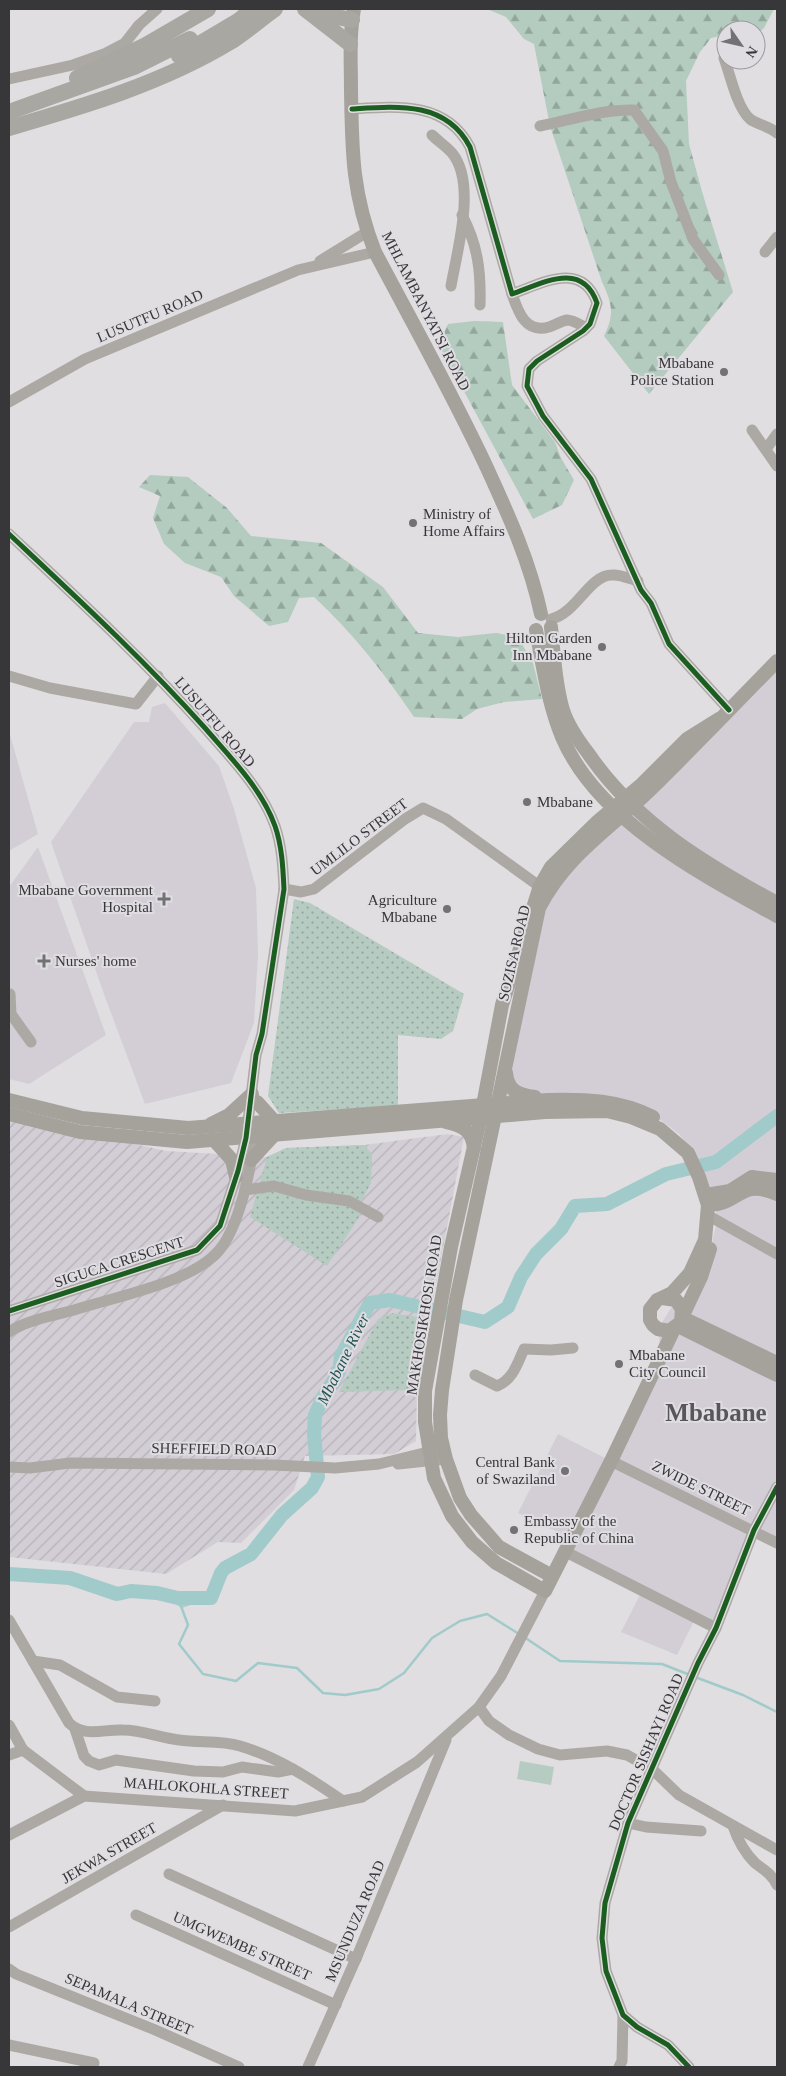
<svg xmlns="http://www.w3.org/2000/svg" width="786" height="2076" viewBox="0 0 786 2076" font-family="Georgia,serif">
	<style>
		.built { fill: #d3ced6 }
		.industrial { fill: url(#industrial-furrows) }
		.grass { fill: url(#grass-dots) }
		.forest { fill: url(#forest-firs) }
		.wetland { fill: url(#wetland-marsh) }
		.park { fill: #b6cbc1 }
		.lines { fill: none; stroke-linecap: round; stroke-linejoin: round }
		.stream { stroke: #a1cacb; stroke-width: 2.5 }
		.river { stroke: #a1cacb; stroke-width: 14 }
		.minor { stroke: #aca9a4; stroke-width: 11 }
		.major { stroke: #a5a29c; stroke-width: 14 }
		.highway { stroke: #a9a7a1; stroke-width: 16 }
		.cycleway-casing { stroke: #e0dde2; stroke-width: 8 }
		.cycleway { stroke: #1b5e20; stroke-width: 5 }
		.poi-dot { fill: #727173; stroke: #e0dde2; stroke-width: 2 }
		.labels { text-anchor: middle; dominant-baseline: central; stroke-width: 4; stroke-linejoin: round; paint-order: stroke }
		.street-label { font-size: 15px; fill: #373638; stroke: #e0dde2 }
		.poi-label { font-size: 15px; fill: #373638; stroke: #e0dde2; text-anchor: end }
		.water-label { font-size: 16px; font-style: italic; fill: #1f5353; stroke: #e0dde2 }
		.town-label { font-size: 25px; font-weight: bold; fill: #59565b; stroke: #e0dde2 }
	</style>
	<defs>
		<pattern id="industrial-furrows" width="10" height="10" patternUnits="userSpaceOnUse" patternTransform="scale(1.25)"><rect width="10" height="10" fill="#d3ced6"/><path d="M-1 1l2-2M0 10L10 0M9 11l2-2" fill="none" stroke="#b6b2b8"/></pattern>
		<pattern id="grass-dots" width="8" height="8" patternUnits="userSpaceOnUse" patternTransform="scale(1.25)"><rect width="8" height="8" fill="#b6cbc1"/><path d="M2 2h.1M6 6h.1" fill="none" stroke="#95a69e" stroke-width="1.8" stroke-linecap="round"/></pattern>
		<pattern id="forest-firs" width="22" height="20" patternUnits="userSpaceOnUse" patternTransform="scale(1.25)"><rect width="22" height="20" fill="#b3ccbf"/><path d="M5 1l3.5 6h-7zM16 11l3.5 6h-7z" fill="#92a69c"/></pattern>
		<pattern id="wetland-marsh" width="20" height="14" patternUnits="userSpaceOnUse" patternTransform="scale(1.25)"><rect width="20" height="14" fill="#b6cbc1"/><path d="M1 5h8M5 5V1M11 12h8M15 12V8" fill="none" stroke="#95a69e"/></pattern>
	</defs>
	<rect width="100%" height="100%" fill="#e0dee1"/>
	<g class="built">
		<path d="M777,661v882l-23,-13 -38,92 -151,-74 5,-10 -52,-25 40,-79 53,27 49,-115 -2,-17 18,-29 12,-4 24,-52 5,-24 -2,-15 -15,-44 -21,-27 -17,-13 -28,-13 -136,-4 49,-212z"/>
		<path d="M165,703l54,63 15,43 22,79 2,66 -4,69 -23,60 -86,21 -40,-107 -54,-155 83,-120h15l3,-15z"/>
		<path d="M9,731l29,103 -29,17z"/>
		<path d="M38,847l68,188 -77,49 -20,-5v-192z"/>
		<path d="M640,1595l54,26 -17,34 -56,-23z"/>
	</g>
	<path class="industrial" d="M9,1116l157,35 101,6 19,-9 78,-3 84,-11 16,3 -47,249 -1,55 -22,13 -89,2 -11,34 -53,53 -23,-1 -52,32 -157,-17z"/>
	<g class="grass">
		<path d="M294,899l16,4 154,91 -11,37 -12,8 -43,-4v71l-119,7 -11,-17z"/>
		<path d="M364,1145l8,9 -1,29 -12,23 1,10 -33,50 -77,-49 17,-60 19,-9z"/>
		<path d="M392,1313l38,6 -13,67 -6,4 -72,2 39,-73z"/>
	</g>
	<g class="forest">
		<path d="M487,9h287l-10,19 -8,7v-5h-30v5l-15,3 -11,14 -14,29 3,63 14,51 30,97 -84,102 -45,-58c11,-22 8,-33 -2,-54l-52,-156 -16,-82 -10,-5 -18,-22z"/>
		<path d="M474,321l29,1 9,63 43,57 6,16 13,22 -12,25 -29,14 -94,-174 9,-21z"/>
		<path d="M150,475l38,2 39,31 24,28 70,7 62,44 35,46 40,4 37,-4 23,4 15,26 9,36 -38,3 -27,7 -15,10 -48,-2c-29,-43 -62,-85 -100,-120l-15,1 -11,24 -19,4 -35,-30 -13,-19 -36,-14 -21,-19 -11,-26 7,-22 -21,-9z"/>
	</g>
	<path class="wetland" d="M167,1591h34l10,7 -29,10 -12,-7 -23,-9z"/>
	<path class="park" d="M520,1761l34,6 -3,18 -34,-6z"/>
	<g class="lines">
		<g class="stream">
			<path d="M178,1598l10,27 -9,19 24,30 33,7 22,-18 39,5 26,25 22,2 34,-6 25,-16 28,-35 28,-17 27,-7 32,20"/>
			<path d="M524,1637l36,24 102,3 28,11"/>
			<path d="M695,1677l48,18 34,17"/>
		</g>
		<path class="river" d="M9,1574l61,4 47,16 14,-3 26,2 21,5h33l10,-25 4,-5 26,-14 31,-39 30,-27 6,-11 -4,-43 1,-19 8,-18 16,-25 2,-16 29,-53 20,-3 95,22 23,-15 13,-30 15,-23 25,-25 14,-23 32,-2 59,-30 50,-12 61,-46"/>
		<g class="minor">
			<path d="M724,58c6,16 13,50 26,61 8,6 19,7 27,14"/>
			<path d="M9,79l64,-14 31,-11 21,-11 14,-18 18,-16"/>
			<path d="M352,109c45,-3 94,-8 118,38l42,147c31,-11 70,-34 85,9l-7,21 -7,7 -46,30 -8,8 -2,17 16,30 48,63 50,111 10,13 18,41 60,66"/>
			<path d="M540,126c31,-6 63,-17 94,-16l29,41 8,31 22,57 26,36"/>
			<path d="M432,135c6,6 15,12 20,18 25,30 5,98 -1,133"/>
			<path d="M462,215c16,30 19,57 18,90"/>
			<path d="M765,252l12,-15"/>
			<path d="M320,261l47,-29"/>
			<path d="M512,294c6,17 13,40 37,33 6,-2 12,-6 18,-7 7,0 13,5 19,8"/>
			<path d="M9,402l76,-43 213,-89 77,-18"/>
			<path d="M752,430l25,36"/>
			<path d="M766,449l11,-15"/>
			<path d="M9,534c67,63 134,125 196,194 25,29 57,61 70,98 7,20 8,42 9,63l-22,145 -6,21 -10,83 -8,33 -18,55 -23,24 -188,61"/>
			<path d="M551,619c26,-6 38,-44 61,-44 8,-1 18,4 26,6"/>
			<path d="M9,676l41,12 86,16 22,-28"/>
			<path d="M284,889l17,3 13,-3 91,-70 18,-11 23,11 100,72"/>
			<path d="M10,994l1,20 20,28"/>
			<path d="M245,1190l29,-4 32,9 43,6 29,16"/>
			<path d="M709,1216l68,38"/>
			<path d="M9,1332c18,-12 44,-16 65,-22 41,-13 110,-26 141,-55 25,-24 37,-92 41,-126"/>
			<path d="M475,1375l22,11c16,-6 21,-24 27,-37l27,1 22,-2"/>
			<path d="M611,1461l166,82"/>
			<path d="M398,1464l48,-5"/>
			<path d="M9,1467l21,1 40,-5 204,2 61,3 44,-4 57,-14"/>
			<path d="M564,1551l152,77"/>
			<path d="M9,1620l60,103c16,15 34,6 54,7 19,0 37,8 56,10 20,3 42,0 61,6 37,11 71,33 103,55"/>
			<path d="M33,1661l27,4 57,32 38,4"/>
			<path d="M479,1707l10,14 20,14 29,14 22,6 47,-4 20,4 25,14 27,26 98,55"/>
			<path d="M9,1725l14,25 61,46"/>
			<path d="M75,1729l9,27 5,5 10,4 17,-5 78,11 29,1 19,-5 36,5 15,-3"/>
			<path d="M9,1755l14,-5"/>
			<path d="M628,1823l18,4 55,4"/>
			<path d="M733,1826c4,12 12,27 22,37 9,7 17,11 22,22"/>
			<path d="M9,1835l75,-39 211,15 67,-14 55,-35 62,-55 22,-31 44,-85"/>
			<path d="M169,1874l187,85"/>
			<path d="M136,1915l200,90"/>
			<path d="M9,1927l214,-122"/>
			<path d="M9,1969l7,5 137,55 86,38"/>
			<path d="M9,2045l85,18"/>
			<path d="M308,2067l50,-113 88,-214"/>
			<path d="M619,2067l3,-6 1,-46"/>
			<path d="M689,2067l-21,-22 -31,-18 -14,-12 -17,-44 -4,-33 3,-35 23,-80 70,-160 18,-35 38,-98 23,-43"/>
		</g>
		<g class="major">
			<path d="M354,9c-5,27 -3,53 -3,81 1,61 1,104 24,162 38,72 78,143 112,216 22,48 43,94 54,146"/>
			<path d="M551,627c3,27 4,57 12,83 5,16 15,30 25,43 47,69 117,111 189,150"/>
			<path d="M536,630c7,36 12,73 26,107 35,83 140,138 215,179"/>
			<path d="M506,1073c2,18 12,22 29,24"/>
			<path d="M9,1100l73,18 106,10 360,-28c38,-1 71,0 105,17"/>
			<path d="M257,1102l18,20"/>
			<path d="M9,1114l71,18 107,10 358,-30 62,-1 24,6 29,12 28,24 11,24 9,28 -3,35 -15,33 -18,20 -15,7 -7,9v11l3,5 5,4 11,2 12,-9 1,-13 -6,-9 -14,-2"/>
			<path d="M446,1122c17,4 26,8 28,26"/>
			<path d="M211,1124l18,-9 23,-21"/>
			<path d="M214,1140l18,20 4,17"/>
			<path d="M251,1160l23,-25"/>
			<path d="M706,1195l24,-4 22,-14 25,3"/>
			<path d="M708,1205c34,-1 30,-27 69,-11"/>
			<path d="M683,1315l18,-38 9,-28"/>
			<path d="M683,1318l94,45"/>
			<path d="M678,1326l99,49"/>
			<path d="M674,1329l-63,132 -66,130 -49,-28 -24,-21 -20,-26 -18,-38 -9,-56v-31l26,-144 30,-131 21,-111 38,-119 11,-19 47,-46 44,-37 45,-45 32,-20"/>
			<path d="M552,1576l-53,-29 -28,-32 -11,-17 -14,-39 -5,-21 -1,-23 2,-25 14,-90 83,-392c27,-52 68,-77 109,-116 44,-43 86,-87 129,-131"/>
		</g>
		<g class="highway">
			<path d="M305,9l45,35"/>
			<path d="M320,9l12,7 20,4"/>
			<path d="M179,56l59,-35 15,-12"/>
			<path d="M77,78l69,-33 62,-36"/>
			<path d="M9,112l125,-45 56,-28"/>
			<path d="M9,128c76,-22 154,-45 223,-87 15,-10 29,-22 43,-32"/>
		</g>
		<g class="cycleway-casing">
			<g id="cycleway">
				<path d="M352,109c45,-3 94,-8 118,38l42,147c31,-11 70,-34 85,9l-7,21 -7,7 -46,30 -8,8 -2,17 16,30 48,63 50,111 10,13 18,41 60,66"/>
				<path d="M9,534c67,63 134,125 196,194 25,29 57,61 70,98 7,20 8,42 9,63l-22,145 -6,21 -10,83 -8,33 -18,55 -23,24 -188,61"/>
				<path d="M689,2067l-21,-22 -31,-18 -14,-12 -17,-44 -4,-33 3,-35 23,-80 70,-160 18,-35 38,-98 23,-43"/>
			</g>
		</g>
		<use href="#cycleway" class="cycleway"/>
	</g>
	<g class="poi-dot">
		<circle cx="724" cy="372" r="5"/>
		<circle cx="413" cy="523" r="5"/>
		<circle cx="602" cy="647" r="5"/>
		<circle cx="527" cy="802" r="5"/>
		<path d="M161.5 891.5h5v5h5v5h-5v5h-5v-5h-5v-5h5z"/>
		<circle cx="447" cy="909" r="5"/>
		<path d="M41.5 953.5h5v5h5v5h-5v5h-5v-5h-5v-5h5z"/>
		<circle cx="619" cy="1364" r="5"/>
		<circle cx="565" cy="1471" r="5"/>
		<circle cx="514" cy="1530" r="5"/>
	</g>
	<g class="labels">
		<g class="street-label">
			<text transform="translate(426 311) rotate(63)">MHLAMBANYATSI ROAD</text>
			<text transform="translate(150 316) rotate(-23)">LUSUTFU ROAD</text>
			<text transform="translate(215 722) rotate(49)">LUSUTFU ROAD</text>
			<text transform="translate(359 837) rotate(-37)">UMLILO STREET</text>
			<text transform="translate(514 953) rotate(-77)">SOZISA ROAD</text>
			<text transform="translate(119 1262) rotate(-18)">SIGUCA CRESCENT</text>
			<text transform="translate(424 1315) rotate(-81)">MAKHOSIKHOSI ROAD</text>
			<text transform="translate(214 1449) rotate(1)">SHEFFIELD ROAD</text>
			<text transform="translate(701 1488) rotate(26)">ZWIDE STREET</text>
			<text transform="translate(646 1752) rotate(-67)">DOCTOR SISHAYI ROAD</text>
			<text transform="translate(206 1788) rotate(4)">MAHLOKOHLA STREET</text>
			<text transform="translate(109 1853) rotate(-30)">JEKWA STREET</text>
			<text transform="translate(355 1921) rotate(-67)">MSUNDUZA ROAD</text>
			<text transform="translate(242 1946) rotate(24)">UMGWEMBE STREET</text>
			<text transform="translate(129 2004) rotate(23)">SEPAMALA STREET</text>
		</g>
		<g class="poi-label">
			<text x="714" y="363">Mbabane<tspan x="714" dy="17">Police Station</tspan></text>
			<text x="423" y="514" text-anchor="start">Ministry of<tspan x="423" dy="17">Home Affairs</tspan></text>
			<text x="592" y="638">Hilton Garden<tspan x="592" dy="17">Inn Mbabane</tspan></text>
			<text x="537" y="802" text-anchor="start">Mbabane</text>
			<text x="153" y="890">Mbabane Government<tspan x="153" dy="17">Hospital</tspan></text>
			<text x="437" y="900">Agriculture<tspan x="437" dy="17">Mbabane</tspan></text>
			<text x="55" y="961" text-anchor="start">Nurses' home</text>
			<text x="629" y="1355" text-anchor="start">Mbabane<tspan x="629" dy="17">City Council</tspan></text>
			<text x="555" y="1462">Central Bank<tspan x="555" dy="17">of Swaziland</tspan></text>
			<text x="524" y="1521" text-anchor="start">Embassy of the<tspan x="524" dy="17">Republic of China</tspan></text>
		</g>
		<g class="water-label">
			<text transform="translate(343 1359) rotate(-64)">Mbabane River</text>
		</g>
		<g class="town-label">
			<text x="716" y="1412">Mbabane</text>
		</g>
	</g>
	<rect width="786" height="2076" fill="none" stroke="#373638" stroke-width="20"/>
	<g transform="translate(741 45) rotate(124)"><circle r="24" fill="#e0dde2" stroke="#9c9a9e"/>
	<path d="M0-4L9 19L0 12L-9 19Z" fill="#727173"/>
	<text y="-8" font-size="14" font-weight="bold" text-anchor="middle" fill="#373638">N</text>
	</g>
</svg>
